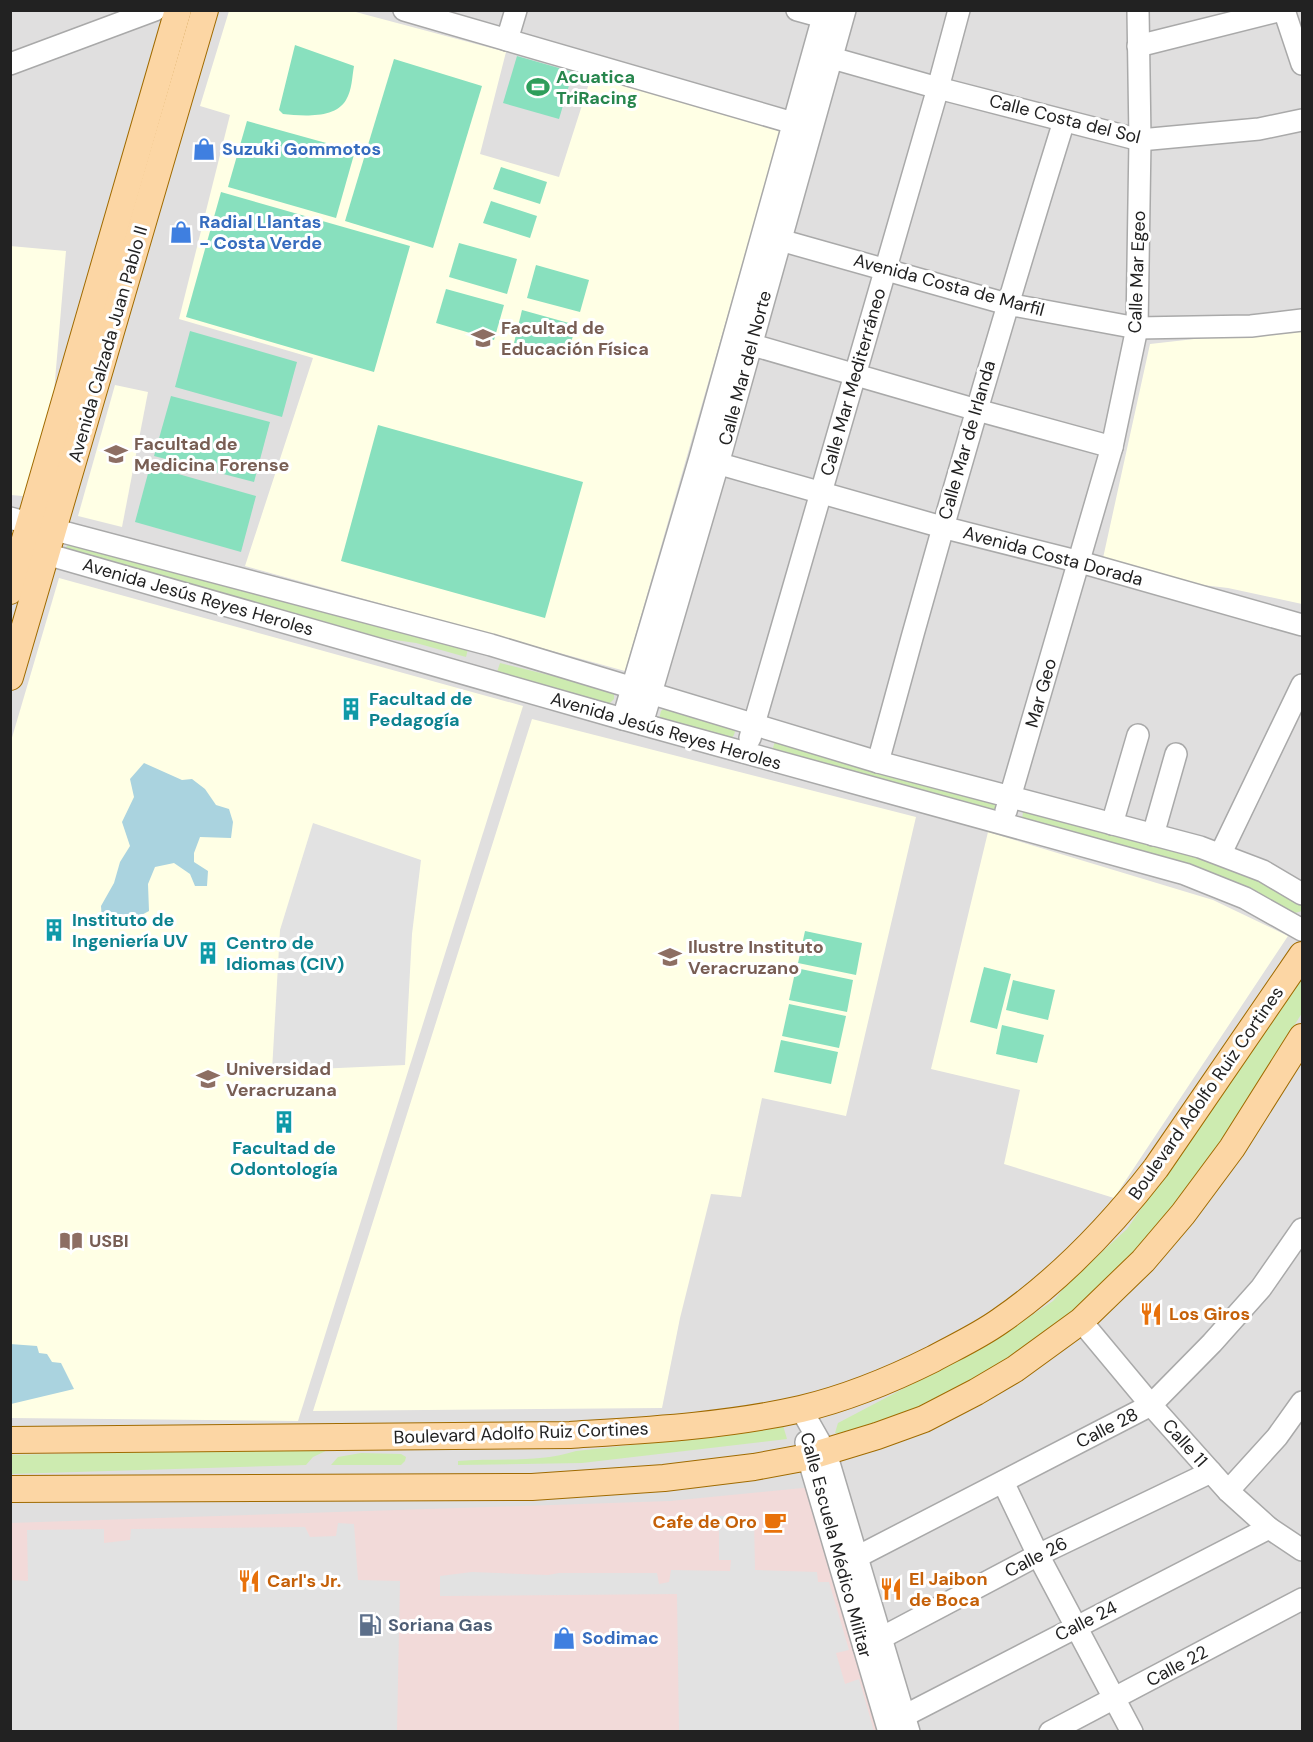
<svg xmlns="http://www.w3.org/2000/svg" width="1313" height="1742" viewBox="0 0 1313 1742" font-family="'DM Sans',sans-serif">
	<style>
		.residential { fill: #e0dfdf }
		.commercial { fill: #f2dad9 }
		.education { fill: #ffffe5 }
		.grass { fill: #cdebb0 }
		.pitch { fill: #88e0be }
		.parking { fill: #e2e2e2 }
		.water { fill: #aad3df }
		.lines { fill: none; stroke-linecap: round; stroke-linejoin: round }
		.minor-casing { stroke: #a9a9a9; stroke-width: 24 }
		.major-casing { stroke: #a06b00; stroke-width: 28 }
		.minor { stroke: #fff; stroke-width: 21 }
		.major { stroke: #fcd6a4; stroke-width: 26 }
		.labels { text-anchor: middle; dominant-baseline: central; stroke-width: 6; stroke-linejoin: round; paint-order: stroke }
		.leisure-label { font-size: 18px; font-weight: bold; fill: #27864d; stroke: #fff; text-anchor: start }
		.street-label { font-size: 18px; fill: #222; stroke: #fff }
		.shop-label { font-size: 18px; font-weight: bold; fill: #366cbe; stroke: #fff; text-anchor: start }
		.education-label { font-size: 18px; font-weight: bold; fill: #785e54; stroke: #fff; text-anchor: start }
		.culture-label { font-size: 18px; font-weight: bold; fill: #0d838f; stroke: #fff; text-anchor: start }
		.food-label { font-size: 18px; font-weight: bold; fill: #c56008; stroke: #fff; text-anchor: start }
		.service-label { font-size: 18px; font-weight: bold; fill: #4e5e75; stroke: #fff; text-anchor: start }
	</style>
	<rect width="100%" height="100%" fill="#f2efe9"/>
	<rect class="residential" x="11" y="11" width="1291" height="1720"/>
	<path class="commercial" d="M813,1487l66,244h-868l-1,-208 660,-22z"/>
	<g class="education">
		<path d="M229,11h123l154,41 -26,102 79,23 33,-103 189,56 -156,541 -380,-105 68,-208 -134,-39 51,-204 -30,-9z"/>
		<path d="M10,246l56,5 -21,247 -34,-3z"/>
		<path d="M1302,327v277l-74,-16 -42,-5 -83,-25 47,-214z"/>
		<path d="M115,385l33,7 -26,135 -44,-11z"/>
		<path d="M59,578l464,128 -225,715 -287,-3v-677z"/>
		<path d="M532,719l384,98 -70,299 -84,-18 -21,99 -30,-3 -31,124 -18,90 -349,3z"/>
		<path d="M988,832l225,68 75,36 -174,262 -110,-34 16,-74 -89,-21z"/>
	</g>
	<g class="grass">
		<path d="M70,543l398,106 -2,8 -50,-14 -56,-8 -88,-28 -176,-48 -31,-11z"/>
		<path d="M500,663l114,28v8l-6,6 -111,-33z"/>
		<path d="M665,707l70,22c0,7 -3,9 -8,11l-68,-21 2,-8z"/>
		<path d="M776,738l223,61 -2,14 -225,-62z"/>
		<path d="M1031,809l187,51 84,41v10l-7,2 -51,-24 -222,-70 1,-7z"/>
		<path d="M1302,978v35l-84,135 -34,47 -78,89 -49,42 -88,56 -41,22 -47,20 -40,10 -6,-1 3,-10 152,-80 63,-42 16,-19 58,-53z"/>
		<path d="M782,1422l5,17 -205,24 -124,2v-4c38,-3 81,2 118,-10l121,-13z"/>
		<path d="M301,1448l29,1 -17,8 -7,8 -295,9 -1,-19z"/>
		<path d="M361,1453l40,1 5,3 -1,4 -4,4h-70l7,-8z"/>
	</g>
	<g class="pitch">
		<path d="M295,45l59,21c-2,11 -2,24 -8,34 -11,19 -44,16 -63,14l-4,-4z"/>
		<path d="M517,56l56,16 -14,47 -56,-16z"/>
		<path d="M394,59l88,27 -49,162 -88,-27z"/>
		<path d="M247,121l108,30 -19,67 -108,-31z"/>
		<path d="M501,167l46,15 -7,22 -47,-15z"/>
		<path d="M221,192l189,54 -36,126 -188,-55z"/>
		<path d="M491,201l46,15 -7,22 -47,-15z"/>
		<path d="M459,243l58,16 -10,35 -58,-17z"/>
		<path d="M536,265l53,15 -9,32 -53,-14z"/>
		<path d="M446,289l58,16 -10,35 -58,-17z"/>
		<path d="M522,310l54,15 -9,32 -53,-14z"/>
		<path d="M190,331l107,31 -15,55 -107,-30z"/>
		<path d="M171,396l99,26 -16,60 -100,-26z"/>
		<path d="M378,425l205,57 -38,136 -204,-57z"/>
		<path d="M150,466l106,30 -15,56 -106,-30z"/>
		<path d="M805,931l57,12 -6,32 -58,-12z"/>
		<path d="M984,967l27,7 -14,55 -27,-7z"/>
		<path d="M796,968l57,12 -6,32 -58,-12z"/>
		<path d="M1013,980l42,10 -7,30 -42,-10z"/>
		<path d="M789,1004l57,12 -7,32 -57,-12z"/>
		<path d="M1002,1025l42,10 -7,28 -41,-9z"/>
		<path d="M781,1040l57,12 -7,32 -57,-12z"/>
	</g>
	<g class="parking">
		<path d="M313,823l108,37 -9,74 -7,131 -133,6 8,-141z"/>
		<path d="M719,1516l35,2 1,52 62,2 1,10h11l20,68 -13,3 9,31 14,-5 15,52h-195l-2,-137 -237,2v-20l32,-4 76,3 11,-2h98l2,11 10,-2 2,-12 59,1 1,-11h-12z"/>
		<path d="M338,1523l16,1 4,56 42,1 -3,150h-386v-151l17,1 -1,-51 77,-1v14l26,-3 1,-11 174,-2 5,10 26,-1z"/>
	</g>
	<g class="water">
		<path d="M144,763l38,17 10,-1 13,10 11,16 13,4 4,13 -2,16 -31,-1 -6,16v9l14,9 -1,15h-12l-5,-12 -16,-11 -19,4 -7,17 1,27 -17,9 -30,1 -1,-15 13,-23 6,-21 10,-16 -8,-24 12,-25 -4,-18z"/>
		<path d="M10,1344l27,2 2,7 8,1 5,8 9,1 13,26 -63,15z"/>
	</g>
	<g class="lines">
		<g class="minor-casing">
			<g id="minor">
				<path d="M404,10l403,117"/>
				<path d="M797,10l40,11"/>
				<path d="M1284,10l18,54"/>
				<path d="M507,40l9,-30"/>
				<path d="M1138,46l144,-36"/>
				<path d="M832,58l106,30 202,52 119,-11 43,-9"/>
				<path d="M10,64l145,-54"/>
				<path d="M766,236l241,68 130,24 114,-2 51,-6"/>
				<path d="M739,341l238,69 135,37"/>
				<path d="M706,460l236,67 138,35 222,63"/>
				<path d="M10,518l481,127 387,117 322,85 63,24 39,23"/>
				<path d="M32,550l591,169 562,155 60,24 57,32"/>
				<path d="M623,719l77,-261 125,-448"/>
				<path d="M642,724l76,-260 127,-454"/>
				<path d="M750,738l188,-650 21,-78"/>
				<path d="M878,762c58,-215 120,-429 186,-641"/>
				<path d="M1006,811l106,-364 25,-119 3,-188 -2,-130"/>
				<path d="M1112,824l26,-89"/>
				<path d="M1153,835l23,-81"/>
				<path d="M1221,853l81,-168"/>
				<path d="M1081,1321l70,84 77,86 41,37 33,22"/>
				<path d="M801,1409l25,44 83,279"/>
				<path d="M806,1442l2,15 81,275"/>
				<path d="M1003,1482l35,73 94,177"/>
				<path d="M1228,1491l49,-54 25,-35"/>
				<path d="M857,1557l294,-152 61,-62 49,-55 41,-59"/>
				<path d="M864,1647l174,-92 173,-83"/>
				<path d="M904,1716l365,-188"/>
				<path d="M1050,1732l252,-133"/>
			</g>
		</g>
		<g class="major-casing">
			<g id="major">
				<path d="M10,591l168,-581"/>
				<path d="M10,677l195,-667"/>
				<path d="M10,1440l560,-5c77,-5 156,-9 231,-26 46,-11 90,-29 132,-50 22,-12 46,-23 67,-38 61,-42 111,-95 156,-153l146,-213"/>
				<path d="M10,1489l522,-2 132,-9 90,-11 54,-10 69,-21 47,-17 52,-27 39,-23 66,-48 62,-60 40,-47 49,-66 70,-111"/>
			</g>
		</g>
		<use href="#minor" class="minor"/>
		<use href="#major" class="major"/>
	</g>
	<defs>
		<g id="stadium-bare" transform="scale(1.8)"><path d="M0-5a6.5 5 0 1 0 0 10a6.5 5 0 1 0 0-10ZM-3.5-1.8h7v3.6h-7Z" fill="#2e9e5b" stroke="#fff" stroke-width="2.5" paint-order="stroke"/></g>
		<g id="shop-bare" transform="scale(1.8)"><path d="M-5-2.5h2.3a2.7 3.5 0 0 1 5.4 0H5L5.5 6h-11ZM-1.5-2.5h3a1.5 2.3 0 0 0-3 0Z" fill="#3f7fe0" stroke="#fff" stroke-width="2.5" paint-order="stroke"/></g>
		<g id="university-bare" transform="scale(1.8)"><path d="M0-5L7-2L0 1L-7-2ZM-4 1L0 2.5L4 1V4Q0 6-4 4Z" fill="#8d6e63" stroke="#fff" stroke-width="2.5" paint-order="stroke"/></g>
		<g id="building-bare" transform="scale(1.8)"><path d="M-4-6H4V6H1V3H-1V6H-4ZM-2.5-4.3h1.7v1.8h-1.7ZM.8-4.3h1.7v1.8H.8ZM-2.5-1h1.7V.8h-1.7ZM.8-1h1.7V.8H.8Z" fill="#0f9aa8" stroke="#fff" stroke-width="2.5" paint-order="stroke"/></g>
		<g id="school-bare" transform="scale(1.8)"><path d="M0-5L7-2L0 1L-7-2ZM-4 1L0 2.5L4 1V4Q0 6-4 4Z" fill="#8d6e63" stroke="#fff" stroke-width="2.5" paint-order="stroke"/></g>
		<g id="library-bare" transform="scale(1.8)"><path d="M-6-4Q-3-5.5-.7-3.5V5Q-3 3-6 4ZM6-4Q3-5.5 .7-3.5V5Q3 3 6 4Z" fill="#8d6e63" stroke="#fff" stroke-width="2.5" paint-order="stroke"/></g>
		<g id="restaurant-bare" transform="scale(1.8)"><path d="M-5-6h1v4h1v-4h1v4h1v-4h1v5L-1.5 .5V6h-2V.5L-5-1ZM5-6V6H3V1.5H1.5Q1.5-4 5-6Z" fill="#e8710a" stroke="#fff" stroke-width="2.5" paint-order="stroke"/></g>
		<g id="cafe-bare" transform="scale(1.8)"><path d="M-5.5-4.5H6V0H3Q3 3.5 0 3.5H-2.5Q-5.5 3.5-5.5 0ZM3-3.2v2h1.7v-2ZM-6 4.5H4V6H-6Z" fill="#e8710a" stroke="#fff" stroke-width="2.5" paint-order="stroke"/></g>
		<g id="fuel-bare" transform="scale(1.8)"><path d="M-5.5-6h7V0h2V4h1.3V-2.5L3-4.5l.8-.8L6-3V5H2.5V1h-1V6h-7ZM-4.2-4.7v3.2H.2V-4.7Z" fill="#5c6f8a" stroke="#fff" stroke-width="2.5" paint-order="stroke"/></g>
	</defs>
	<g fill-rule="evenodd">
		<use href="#stadium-bare" x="538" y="87"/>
		<use href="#shop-bare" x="204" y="149"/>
		<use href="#shop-bare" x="181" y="232"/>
		<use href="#university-bare" x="483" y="338"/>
		<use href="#university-bare" x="116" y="454"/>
		<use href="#building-bare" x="351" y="709"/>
		<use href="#building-bare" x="54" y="930"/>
		<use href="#building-bare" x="208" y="953"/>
		<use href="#school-bare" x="670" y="957"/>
		<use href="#university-bare" x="208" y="1079"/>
		<use href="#building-bare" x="284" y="1122"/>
		<use href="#library-bare" x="71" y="1241"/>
		<use href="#restaurant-bare" x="1151" y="1314"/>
		<use href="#cafe-bare" x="775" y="1522"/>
		<use href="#restaurant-bare" x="249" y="1581"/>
		<use href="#restaurant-bare" x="891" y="1589"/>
		<use href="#fuel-bare" x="370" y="1625"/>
		<use href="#shop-bare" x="564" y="1638"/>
	</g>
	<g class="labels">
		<g class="leisure-label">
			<text x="556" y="77">Acuatica<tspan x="556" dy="21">TriRacing</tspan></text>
		</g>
		<g class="street-label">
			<text transform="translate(1065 119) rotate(14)">Calle Costa del Sol</text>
			<text transform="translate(1137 272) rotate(-88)">Calle Mar Egeo</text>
			<text transform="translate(949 285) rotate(15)">Avenida Costa de Marfil</text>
			<text transform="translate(108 344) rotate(-74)">Avenida Calzada Juan Pablo II</text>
			<text transform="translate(745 368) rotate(-75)">Calle Mar del Norte</text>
			<text transform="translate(853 382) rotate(-74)">Calle Mar Mediterráneo</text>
			<text transform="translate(967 440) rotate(-74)">Calle Mar de Irlanda</text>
			<text transform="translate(1053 556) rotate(15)">Avenida Costa Dorada</text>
			<text transform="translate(198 597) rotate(16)">Avenida Jesús Reyes Heroles</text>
			<text transform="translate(1041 693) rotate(-74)">Mar Geo</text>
			<text transform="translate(666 731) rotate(16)">Avenida Jesús Reyes Heroles</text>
			<text transform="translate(1206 1093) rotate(-55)">Boulevard Adolfo Ruiz Cortines</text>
			<text transform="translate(1107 1428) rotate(-27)">Calle 28</text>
			<text transform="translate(521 1433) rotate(-2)">Boulevard Adolfo Ruiz Cortines</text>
			<text transform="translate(1185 1443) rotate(48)">Calle 11</text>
			<text transform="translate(836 1545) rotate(75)">Calle Escuela Médico Militar</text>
			<text transform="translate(1036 1557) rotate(-27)">Calle 26</text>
			<text transform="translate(1086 1621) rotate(-27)">Calle 24</text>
			<text transform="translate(1177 1666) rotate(-28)">Calle 22</text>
		</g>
		<g class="shop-label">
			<text x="222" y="149">Suzuki Gommotos</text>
			<text x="199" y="222">Radial Llantas<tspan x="199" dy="21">- Costa Verde</tspan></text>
			<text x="582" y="1638">Sodimac</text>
		</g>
		<g class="education-label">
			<text x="501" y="328">Facultad de<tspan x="501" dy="21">Educación Física</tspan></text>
			<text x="134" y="444">Facultad de<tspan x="134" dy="21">Medicina Forense</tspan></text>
			<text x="688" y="947">Ilustre Instituto<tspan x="688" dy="21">Veracruzano</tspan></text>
			<text x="226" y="1069">Universidad<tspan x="226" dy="21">Veracruzana</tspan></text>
			<text x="89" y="1241">USBI</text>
		</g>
		<g class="culture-label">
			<text x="369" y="699">Facultad de<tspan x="369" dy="21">Pedagogía</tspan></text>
			<text x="72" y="920">Instituto de<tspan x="72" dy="21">Ingeniería UV</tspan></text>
			<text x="226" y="943">Centro de<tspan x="226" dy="21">Idiomas (CIV)</tspan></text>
			<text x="284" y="1148" text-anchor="middle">Facultad de<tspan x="284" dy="21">Odontología</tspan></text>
		</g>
		<g class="food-label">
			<text x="1169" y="1314">Los Giros</text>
			<text x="757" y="1522" text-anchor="end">Cafe de Oro</text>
			<text x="909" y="1579">El Jaibon<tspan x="909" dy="21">de Boca</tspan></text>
			<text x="267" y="1581">Carl's Jr.</text>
		</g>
		<g class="service-label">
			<text x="388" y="1625">Soriana Gas</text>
		</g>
	</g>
	<rect width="1313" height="1742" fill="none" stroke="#222222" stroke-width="24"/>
</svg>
